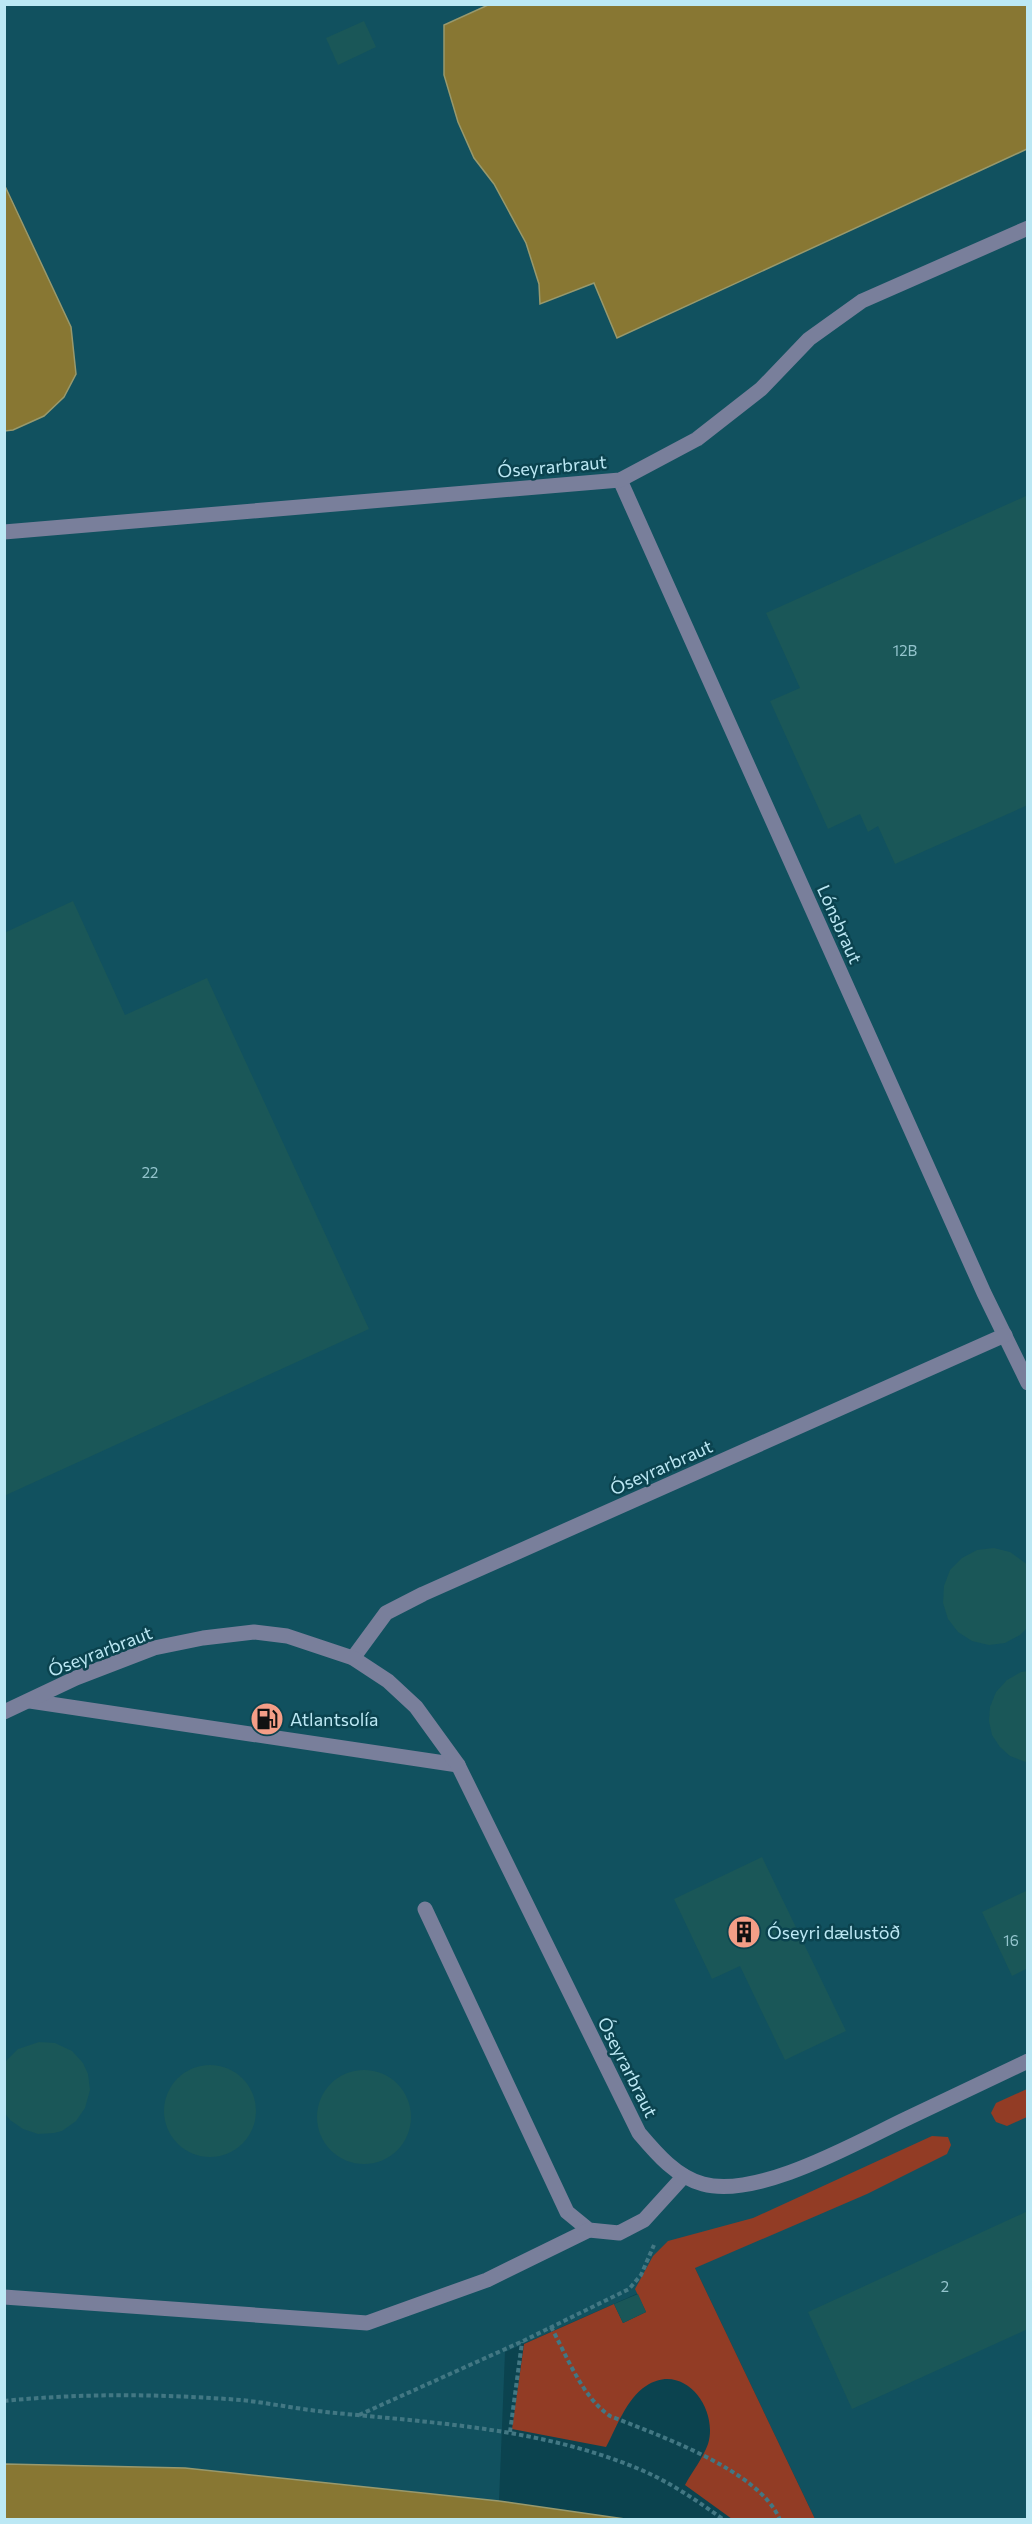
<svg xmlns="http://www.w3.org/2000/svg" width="1032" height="2524" viewBox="0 0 1032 2524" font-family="Commissioner,sans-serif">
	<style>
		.built { fill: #11515f }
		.green { fill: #923c25 }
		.water { fill: #873; stroke: #98996d; stroke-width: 1.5 }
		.building { fill: #1a5758 }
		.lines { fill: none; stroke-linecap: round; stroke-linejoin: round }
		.path { stroke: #427783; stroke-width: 4; stroke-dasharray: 4.5 3; stroke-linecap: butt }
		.minor { stroke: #797f9b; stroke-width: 15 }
		.labels { text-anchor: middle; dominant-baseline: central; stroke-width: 5; stroke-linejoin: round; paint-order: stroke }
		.number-label { font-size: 15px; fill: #94c4cd }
		.street-label { font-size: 18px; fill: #bce8f4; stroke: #0b434f }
		.poi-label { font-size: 18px; fill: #bce8f4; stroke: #0b434f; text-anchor: start }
	</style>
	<rect width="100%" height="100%" fill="#0b434f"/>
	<path class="built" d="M5,5h483l-44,20 30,133 20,26 32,59 13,41 1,20 54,-21 23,55 410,-189v2370h-212l-120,-251 -190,84 -6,149 -314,-33 -180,-4 -1,-2033 9,-1 63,-56 -5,-47 -66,-143z"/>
	<g class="green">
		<path d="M1027,2089v28l-20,9 -11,-4 -5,-9 5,-10z"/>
		<path d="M932,2136l16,1 3,8 -4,9 -80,40 -172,74 120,251h-83l-47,-34c7,-13 18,-27 23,-41 11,-36 -25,-83 -62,-58 -20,13 -29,41 -40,61l-94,-18 12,-85 90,-40 9,19 23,-11 -11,-23 18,-33 15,-15 85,-23z"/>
	</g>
	<g class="water">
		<path d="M488,5h539v144l-410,189 -23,-55 -54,21 -1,-20 -13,-41 -32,-59 -20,-26 -16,-36 -14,-47v-50z"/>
		<path d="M4,184l67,143 5,47 -12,23 -20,19 -31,14 -8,1z"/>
		<path d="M5,2464l180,4 314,33 126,18h-620z"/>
	</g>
	<g class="building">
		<path d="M364,21l12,26 -38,18 -12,-27z"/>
		<path d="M1028,495v310l-133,59 -17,-38 -10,6 -8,-18 -32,15 -58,-128 30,-13 -34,-75z"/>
		<path d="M73,901l52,114 82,-37 162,351 -365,167v-563z"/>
		<path d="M994,1548l16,4 18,13v62l-8,8 -15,8 -16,2 -17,-4 -14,-9 -10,-13 -5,-16 1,-17 6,-16 12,-12 15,-8z"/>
		<path d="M1028,1671v92l-18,-7 -10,-9 -8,-12 -3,-14 1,-14 6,-15 11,-12 14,-8z"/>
		<path d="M762,1857l84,174 -61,29 -45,-94 -28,13 -38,-80z"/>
		<path d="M1028,1890v78l-16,8 -30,-64z"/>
		<path d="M39,2042l16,1 17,8 11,12 5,11 2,16 -5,18 -9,13 -14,10 -8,2 -16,1 -15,-5 -13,-9 -6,-8 2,-51 12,-12z"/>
		<circle cx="210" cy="2111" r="46"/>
		<circle cx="364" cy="2117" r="47"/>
		<path d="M1028,2211v118l-176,80 -44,-97z"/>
		<path d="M638,2294l8,18 -23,11 -9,-19z"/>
	</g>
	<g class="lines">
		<g class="path">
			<path d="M551,2327c16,29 31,70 59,89 47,19 150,54 170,104"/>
			<path d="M4,2401c79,-8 158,-7 237,-1 28,3 57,9 85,12 108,11 220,16 320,60 28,13 53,30 78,48"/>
			<path d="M359,2415l164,-74 106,-52 12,-14 13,-30"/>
			<path d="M510,2432l12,-90"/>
		</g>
		<g class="minor">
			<path d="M620,480l364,813 44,90"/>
			<path d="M4,532l616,-52 77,-41 64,-50 48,-50 53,-38 166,-73"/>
			<path d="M353,1658l33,-45 37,-19 582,-259"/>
			<path d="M30,1701l428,64"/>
			<path d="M4,1712l72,-34 78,-30 49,-10 51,-6 33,4 66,22 35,23 28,26 42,58 181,368c17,20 37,44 64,51 56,15 154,-42 205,-66 40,-19 80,-38 120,-57"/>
			<path d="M425,1909l142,303 22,18 30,3 25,-13 40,-44"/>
			<path d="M4,2297l363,26 120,-43 102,-50"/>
		</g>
	</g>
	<defs>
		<g id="fuel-disc" transform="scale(1.725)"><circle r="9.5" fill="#f49e87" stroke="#0b434f"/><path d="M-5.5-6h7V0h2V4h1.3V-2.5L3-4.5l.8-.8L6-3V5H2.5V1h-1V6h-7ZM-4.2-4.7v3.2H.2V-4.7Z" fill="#111"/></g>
		<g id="building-disc" transform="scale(1.725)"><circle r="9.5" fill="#f49e87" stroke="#0b434f"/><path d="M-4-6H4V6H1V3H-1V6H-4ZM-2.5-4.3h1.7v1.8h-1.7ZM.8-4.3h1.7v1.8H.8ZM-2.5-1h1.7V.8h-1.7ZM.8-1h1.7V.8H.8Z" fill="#111"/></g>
	</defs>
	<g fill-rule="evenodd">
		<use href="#fuel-disc" x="267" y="1719"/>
		<use href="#building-disc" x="744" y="1932"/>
	</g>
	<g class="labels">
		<g class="number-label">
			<text x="905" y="650">12B</text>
			<text x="150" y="1172">22</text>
			<text x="1011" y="1940">16</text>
			<text x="945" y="2286">2</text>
		</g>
		<g class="street-label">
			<text transform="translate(552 466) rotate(-5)">Óseyrarbraut</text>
			<text transform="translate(840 924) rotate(66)">Lónsbraut</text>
			<text transform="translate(661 1467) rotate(-24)">Óseyrarbraut</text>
			<text transform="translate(100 1651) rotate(-21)">Óseyrarbraut</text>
			<text transform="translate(628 2067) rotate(63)">Óseyrarbraut</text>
		</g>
		<g class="poi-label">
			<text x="290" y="1719">Atlantsolía</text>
			<text x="767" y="1932">Óseyri dælustöð</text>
		</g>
	</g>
	<rect width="1032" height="2524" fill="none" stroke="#bce8f4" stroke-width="12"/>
</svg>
